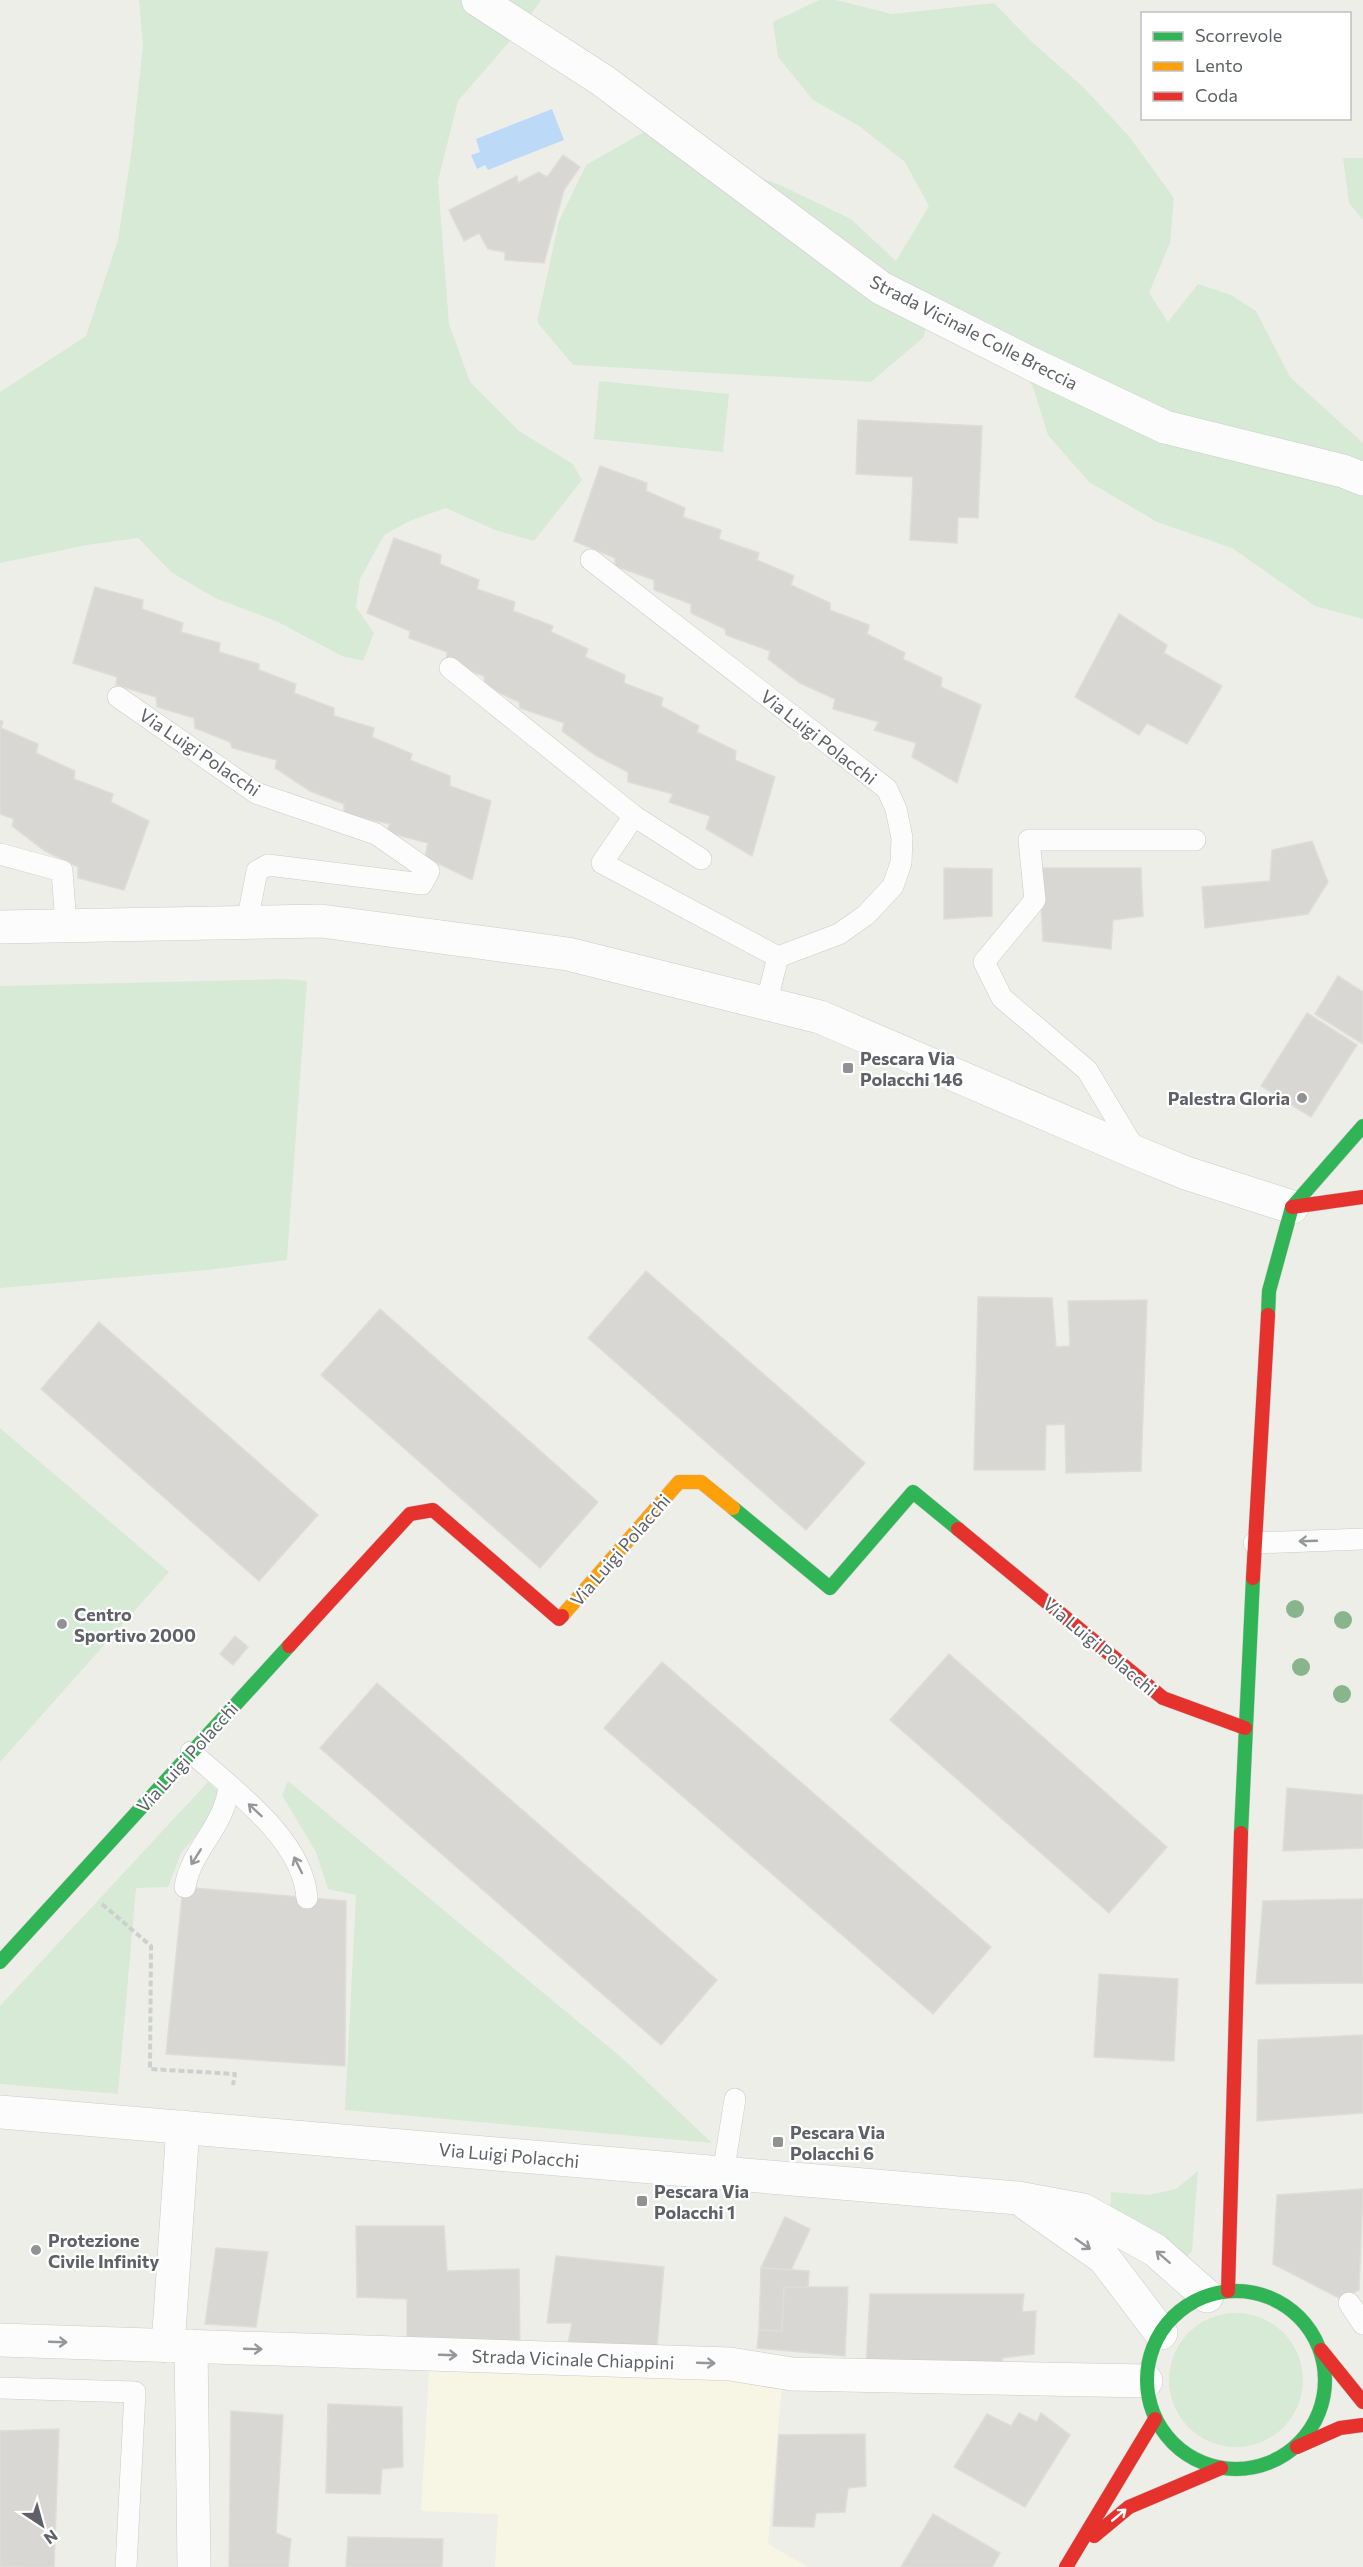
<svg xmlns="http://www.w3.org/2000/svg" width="1363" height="2567" viewBox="0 0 1363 2567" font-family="Commissioner,sans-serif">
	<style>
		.commercial { fill: #f7f5e3 }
		.green { fill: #d7ead6 }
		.water { fill: #bdd9f8 }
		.building { fill: #d8d7d4; stroke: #deddd8; stroke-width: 1.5 }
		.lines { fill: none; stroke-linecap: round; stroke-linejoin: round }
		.lane-casing { stroke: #cacaca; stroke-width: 22 }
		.street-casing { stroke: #cacaca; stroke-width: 34 }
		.fast-casing { stroke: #cbcbcb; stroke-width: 15 }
		.slow-casing { stroke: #cbcbcb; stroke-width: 15 }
		.jam-casing { stroke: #cbcbcb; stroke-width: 15 }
		.path { stroke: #ccd0ce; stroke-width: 4; stroke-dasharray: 6 3; stroke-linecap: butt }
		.lane { stroke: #fcfcfc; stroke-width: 21 }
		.street { stroke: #fcfcfc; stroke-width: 33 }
		.fast { stroke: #30b455; stroke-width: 14 }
		.slow { stroke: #ff9f0a; stroke-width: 14 }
		.jam { stroke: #e5322d; stroke-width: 14 }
		.tree { fill: #89b58d }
		.oneway { stroke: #95979b }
		.oneway2 { stroke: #fff }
		.poi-dot { fill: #909294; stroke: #fff; stroke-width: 2 }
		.labels { text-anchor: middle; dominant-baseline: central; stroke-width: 4.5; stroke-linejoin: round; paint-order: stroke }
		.street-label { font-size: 18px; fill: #5e6167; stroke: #fff }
		.poi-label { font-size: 18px; font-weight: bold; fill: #5e6167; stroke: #fff; text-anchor: start }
	</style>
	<rect width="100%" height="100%" fill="#eeeee9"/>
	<path class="commercial" d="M430,2356l352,28 -14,160 40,23h-313l3,-53 -77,-3z"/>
	<g class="green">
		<path d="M139,0h402l-19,27 -64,74 -20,80 11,143 21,58 49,49 54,33 9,16 -48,61 -39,-11 -49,-22 -34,12 -28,15 -24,44 -4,28 18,26 -11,28 -21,-5 -64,-34 -63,-24 -44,-26 -33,-34 -51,7 -87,18v-171l86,-56 32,-96 13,-85 12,-109z"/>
		<path d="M819,0h17l56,14 102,-11 37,38 52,46 45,48 46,63 -4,45 -21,50 19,29 30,-38 33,11 25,16 34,66 73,66v176l-48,-13 -83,-58 -75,-26 -68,-40 -41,-47 -15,-48 -41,-63 -64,-21 -4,34 -53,45 -298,-17 -36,-43 22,-101 27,-56 58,-33 138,54 69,33 45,42 33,-55 -24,-44 -46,-36 -46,-26 -35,-43 -5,-35z"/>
		<path d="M1343,158h20v62l-14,-17z"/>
		<path d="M599,381l130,13 -6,58 -129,-13z"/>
		<path d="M287,979l20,2 -20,279 -80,10 -207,18v-302z"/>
		<path d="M0,1428l169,144 -169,190z"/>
		<path d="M288,1781l334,277 90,85 -367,-33 11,-215 -28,-6 -12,-37 -34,-57z"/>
		<path d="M208,1782l14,13 -3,14 -38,44 -13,34 -32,1 -18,206 -118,-10v-78z"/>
		<path d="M1198,2171l-6,80 -7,8 -75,-37 1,-30 38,3 27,-6z"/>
		<circle cx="1236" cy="2380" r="67"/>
	</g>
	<path class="water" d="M552,109l12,31 -76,30 -3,-5 -8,4 -6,-14 9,-3 -4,-13z"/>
	<g class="building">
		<path d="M563,155l17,12 -16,23 -20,73 -39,-3v-8l-17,-3 -9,-16 -15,8 -15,-31 68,-34 1,7 21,-11 8,5z"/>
		<path d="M858,420l124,6 -4,92 -20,-1 -1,26 -47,-3 3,-63 -57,-3z"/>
		<path d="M600,466l47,17 -1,8 39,17 -2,9 38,13 -2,9 40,14 -2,7 37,16 -3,9 39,18v7l39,15 -2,9 38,19 -2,6 39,19 -1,9 40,18 -24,78 -45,-26 4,-14 -42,-13 5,-8 -46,-13 2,-10 -35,-16 -32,-24 2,-8 -44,-16 -1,-6 -34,-16v-9l-37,-14v-10l-39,-14v-8l-41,-17z"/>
		<path d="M394,538l47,17 -1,9 39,16 -2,9 38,13 -2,9 40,15 -2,6 37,17 -3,8 40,18 -1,8 39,15 -2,8 38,20 -2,6 39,19 -1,9 40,17 -23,79 -46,-27 4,-13 -41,-14 4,-8 -45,-12v-10l-33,-17 -33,-24 2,-8 -44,-15 -1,-6 -34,-16 -1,-10 -37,-13v-11l-38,-14 1,-7 -43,-18z"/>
		<path d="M95,587l48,13 -1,9 41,14 -2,9 39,11 -1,9 40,12v6l37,14 -2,9 40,15v8l40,12 -2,9 40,17 -2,6 40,16v10l41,15 -19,79 -47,-23 3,-14 -42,-11 4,-8 -46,-10v-10l-34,-13 -35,-23 2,-8 -45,-12 -2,-6 -35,-14 -1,-10 -37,-11 -1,-10 -40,-12 1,-8 -44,-14z"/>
		<path d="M1119,614l48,31 -3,8 58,33 -35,58 -40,-21 -8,12 -64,-38z"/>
		<path d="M0,720l3,2 -2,6 37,16 -2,9 39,18 -1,8 39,15 -2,8 38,19 -25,69 -46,-12v-11l-33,-16 -33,-25 2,-7 -14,-5z"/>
		<path d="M1312,841l16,41 -20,32 -103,14 -3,-41 68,-6 2,-31z"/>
		<path d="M944,868l48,1v47l-48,3z"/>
		<path d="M1039,868h102l2,48 -30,4 -2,29 -68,-8z"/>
		<path d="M1338,976l25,16v52l-48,-30z"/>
		<path d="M1307,1013l50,32 -46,72 -50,-31z"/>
		<path d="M646,1271l219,192 -59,67 -218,-192z"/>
		<path d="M978,1297l74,1 4,49 14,-1 -2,-45 79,-1 -6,171 -75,2 -1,-49 -19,1 -1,45h-71z"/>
		<path d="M380,1309l218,193 -58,66 -219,-193z"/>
		<path d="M99,1322l219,193 -59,66 -218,-192z"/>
		<path d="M235,1636l13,11 -15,18 -13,-11z"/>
		<path d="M949,1654l218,193 -58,66 -219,-193z"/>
		<path d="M662,1662l329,285 -58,67 -329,-286z"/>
		<path d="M377,1683l340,297 -56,65 -341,-297z"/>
		<path d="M1287,1788l76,7v53l-80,3z"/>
		<path d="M183,1887l163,14 -1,165 -179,-12z"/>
		<path d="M1363,1899v84l-107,1 7,-83z"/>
		<path d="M1099,1974l79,5 -4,82 -80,-4z"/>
		<path d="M1363,2035v78l-106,8 1,-81z"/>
		<path d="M1363,2189l-4,101 -18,9 -68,-35 4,-69z"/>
		<path d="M785,2217l25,12 -19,41 -30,-2z"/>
		<path d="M356,2226h88l3,45 72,-2 1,82 -113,-8v-44l-50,-2z"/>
		<path d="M216,2248l52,4 -12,75 -51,-3z"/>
		<path d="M556,2256l108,11 -7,79 -90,3 5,-26h-25z"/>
		<path d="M761,2268l48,3 -1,17 -24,-1 -2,44 -23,-1z"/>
		<path d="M784,2287h64l-3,69 -88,-8 2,-18 23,1z"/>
		<path d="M870,2294h154l-2,18 14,-1 -2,43 -32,4 1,7 -137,1z"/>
		<path d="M328,2404l74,3 1,60 -21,2 -2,25 -54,-1z"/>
		<path d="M231,2411l52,4 -7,118 15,6 -3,28h-59z"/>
		<path d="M1019,2413l18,9 4,-9 29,22 -45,72 -71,-40 33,-53 24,12z"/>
		<path d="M59,2429l-5,138 -54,-1v-135z"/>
		<path d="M865,2434l1,52 -18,2 -3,24 -29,1 -2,14 -41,-1 6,-91z"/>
		<path d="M933,2514l67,39 -8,14h-91z"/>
		<path d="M348,2537l95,2 -1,28h-96z"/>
	</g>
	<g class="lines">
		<g class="lane-casing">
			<g id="lane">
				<path d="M591,560l296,229 9,20 6,29 -1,25 -8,23 -27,29 -27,19 -61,23"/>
				<path d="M450,668l184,148 -32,47 176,94 -12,47"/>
				<path d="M118,697l138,96 120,41 53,37 -7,13 -154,-19 -11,6 -10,51"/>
				<path d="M634,816l67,43"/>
				<path d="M0,854l62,17 4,54"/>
				<path d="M1137,1153l-50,-83 -85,-72 -18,-36 51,-62 -6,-60h166"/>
				<path d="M1254,1543l109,-4"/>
				<path d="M191,1752c41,37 112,87 116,146"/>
				<path d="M185,1887c6,-38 40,-60 44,-101"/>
				<path d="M723,2174l12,-75"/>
				<path d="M1349,2303l14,21"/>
				<path d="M0,2388l135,4 -9,175"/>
			</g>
		</g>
		<g class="street-casing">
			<g id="street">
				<path d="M478,0l124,80 279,208 151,76 133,63 178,44 20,8"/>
				<path d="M0,927l321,-6 247,33 252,63 317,136 49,20 106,34"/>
				<path d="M0,2112l1018,86 65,12 72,40 52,46"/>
				<path d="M1027,2204l77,54 57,75"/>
				<path d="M0,2340l730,24 62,10 354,7"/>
				<path d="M168,2346l15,-219"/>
				<path d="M191,2346l3,221"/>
			</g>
		</g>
		<g class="fast-casing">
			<g id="fast">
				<path d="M1268,1315l1,-24 23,-84 71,-81"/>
				<path d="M733,1508l97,80 83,-96 45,37"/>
				<path d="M1241,1833l12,-255"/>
				<path d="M0,1962l289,-316"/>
				<circle cx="1236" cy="2380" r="89"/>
			</g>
		</g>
		<g class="slow-casing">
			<path id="slow" d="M562,1616l117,-134h22l32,26"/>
		</g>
		<g class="jam-casing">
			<g id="jam">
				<path d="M1292,1207l71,-10"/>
				<path d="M958,1529l205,169 82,30"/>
				<path d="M1253,1578l15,-263"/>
				<path d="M289,1646l121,-132 23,-4 126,109 3,-3"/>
				<path d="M1228,2291l13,-458"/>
				<path d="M1321,2350l42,52"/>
				<path d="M1297,2447l43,-19 23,-3"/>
				<path d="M1094,2536l35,-29 92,-39"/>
				<path d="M1066,2567l89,-148"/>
			</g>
		</g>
		<path class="path" d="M102,1904l49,42 -1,123 85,5 -2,11"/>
		<use href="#lane" class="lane"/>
		<use href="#street" class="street"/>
		<use href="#fast" class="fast"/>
		<use href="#slow" class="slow"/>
		<use href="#jam" class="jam"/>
	</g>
	<g class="tree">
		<circle cx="1295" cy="1609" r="9"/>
		<circle cx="1343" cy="1620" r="9"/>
		<circle cx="1301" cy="1667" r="9"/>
		<circle cx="1342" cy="1694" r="9"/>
	</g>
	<defs><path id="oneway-shaft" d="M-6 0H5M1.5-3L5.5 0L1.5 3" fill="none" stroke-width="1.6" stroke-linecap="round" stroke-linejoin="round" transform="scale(1.5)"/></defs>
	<g class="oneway">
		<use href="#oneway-shaft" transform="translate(1308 1541) rotate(178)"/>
		<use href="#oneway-shaft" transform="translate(255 1810) rotate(-137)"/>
		<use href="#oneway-shaft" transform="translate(196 1857) rotate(122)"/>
		<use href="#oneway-shaft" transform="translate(298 1865) rotate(-116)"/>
		<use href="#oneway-shaft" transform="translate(1083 2244) rotate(35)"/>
		<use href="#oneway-shaft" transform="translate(1163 2257) rotate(-139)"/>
		<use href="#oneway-shaft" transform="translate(58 2342) rotate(2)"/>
		<use href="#oneway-shaft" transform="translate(253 2349) rotate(2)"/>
		<use href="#oneway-shaft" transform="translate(448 2355) rotate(2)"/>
		<use href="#oneway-shaft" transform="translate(706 2363) rotate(2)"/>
	</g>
	<use class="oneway2" href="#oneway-shaft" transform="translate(1119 2515) rotate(-40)"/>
	<g class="poi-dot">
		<rect x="842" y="1062" width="12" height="12" rx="3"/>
		<circle cx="1302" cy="1098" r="6"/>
		<circle cx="62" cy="1624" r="6"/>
		<rect x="772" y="2136" width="12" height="12" rx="3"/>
		<rect x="636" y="2195" width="12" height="12" rx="3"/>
		<circle cx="36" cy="2250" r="6"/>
	</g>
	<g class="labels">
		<g class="street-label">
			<text transform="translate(974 332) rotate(27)">Strada Vicinale Colle Breccia</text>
			<text transform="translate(819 737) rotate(38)">Via Luigi Polacchi</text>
			<text transform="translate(200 752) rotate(34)">Via Luigi Polacchi</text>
			<text transform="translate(620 1550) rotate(-49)">Via Luigi Polacchi</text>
			<text transform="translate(1100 1646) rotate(40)">Via Luigi Polacchi</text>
			<text transform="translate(187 1757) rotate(-48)">Via Luigi Polacchi</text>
			<text transform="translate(509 2155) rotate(5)">Via Luigi Polacchi</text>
			<text transform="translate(573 2359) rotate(2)">Strada Vicinale Chiappini</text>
		</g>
		<g class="poi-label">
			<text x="860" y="1058">Pescara Via<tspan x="860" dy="21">Polacchi 146</tspan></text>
			<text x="1290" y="1098" text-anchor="end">Palestra Gloria</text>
			<text x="74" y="1614">Centro<tspan x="74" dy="21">Sportivo 2000</tspan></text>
			<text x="790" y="2132">Pescara Via<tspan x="790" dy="21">Polacchi 6</tspan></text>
			<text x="654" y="2191">Pescara Via<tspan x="654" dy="21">Polacchi 1</tspan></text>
			<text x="48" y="2240">Protezione<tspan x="48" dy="21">Civile Infinity</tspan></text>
		</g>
	</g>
	<rect x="1141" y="12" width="210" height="108" fill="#ffffff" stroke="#bfc0c2" stroke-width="1.5"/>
	<rect x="1153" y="32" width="30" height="9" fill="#30b455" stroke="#bfc0c2" stroke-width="1.5"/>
	<text x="1195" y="42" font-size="18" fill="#5e6167">Scorrevole</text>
	<rect x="1153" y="62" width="30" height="9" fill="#ff9f0a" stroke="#bfc0c2" stroke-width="1.5"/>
	<text x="1195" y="72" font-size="18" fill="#5e6167">Lento</text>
	<rect x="1153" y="92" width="30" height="9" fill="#e5322d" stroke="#bfc0c2" stroke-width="1.5"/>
	<text x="1195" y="102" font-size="18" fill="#5e6167">Coda</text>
	<g transform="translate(42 2525) rotate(144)" stroke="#ffffff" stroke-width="4.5" paint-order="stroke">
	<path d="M0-4.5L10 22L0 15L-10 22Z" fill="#5e6167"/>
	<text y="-9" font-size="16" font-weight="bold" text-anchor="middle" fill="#5e6167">N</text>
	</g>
</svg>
